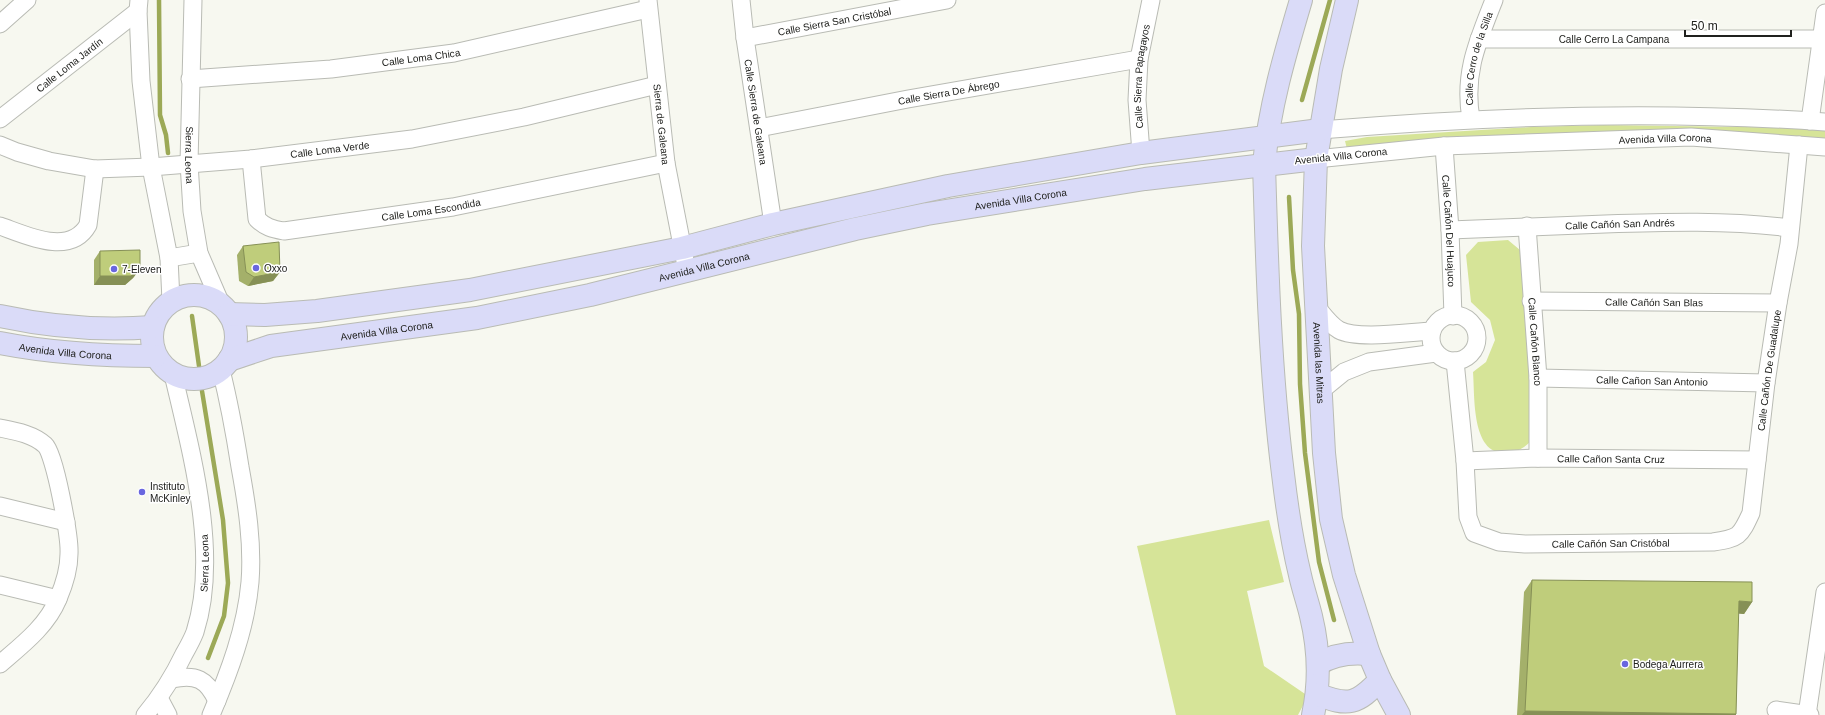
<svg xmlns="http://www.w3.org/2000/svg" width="1825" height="715" viewBox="0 0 1825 715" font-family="Arial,sans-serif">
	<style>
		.green { fill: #d6e498 }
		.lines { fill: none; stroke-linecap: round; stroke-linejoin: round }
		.stream { stroke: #9ca957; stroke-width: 4.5 }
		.street-casing { stroke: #b9bbb4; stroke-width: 19 }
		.secondary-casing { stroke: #b9bbb4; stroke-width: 24 }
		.street { stroke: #fff; stroke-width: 17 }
		.secondary { stroke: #dadbf8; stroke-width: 22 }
		.wall { fill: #a4b06a }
		.shaded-wall { fill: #869056 }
		.building { fill: #bfcd7b; stroke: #869056 }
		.poi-dot { fill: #6966df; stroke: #fff; stroke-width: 1.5 }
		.labels { text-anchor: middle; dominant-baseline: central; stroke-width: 3; stroke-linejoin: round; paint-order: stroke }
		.street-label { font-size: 10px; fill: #20211e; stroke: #fff }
		.poi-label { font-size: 10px; fill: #20211e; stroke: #fff; text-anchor: start }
	</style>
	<rect width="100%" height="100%" fill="#f7f8f0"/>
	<g class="green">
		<path d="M1603,125l219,3h3v14l-478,7 -2,-8 22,-4 164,-10z"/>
		<path d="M1508,240l12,10 17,184c-8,10 -16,18 -30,19 -36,3 -32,-56 -34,-81l13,-10 9,-22 -5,-20 -19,-18 -5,-47 12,-13z"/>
		<path d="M1269,520l15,62 -37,9 17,75 44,30 -10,19h-122l-39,-169z"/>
	</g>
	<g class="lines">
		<g class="stream">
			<path d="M159,0l1,115 6,20 2,18"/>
			<path d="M1302,100l28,-100"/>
			<path d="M1289,197l4,73 6,44 1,70 5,69 14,109 15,58"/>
			<path d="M192,316l7,50"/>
			<path d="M202,391l21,129 5,63 -4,33 -16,42"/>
		</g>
		<g class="street-casing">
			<g id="street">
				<path d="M139,0l-1,11 3,70 10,86 18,91 2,43"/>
				<path id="s1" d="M193,0l-4,163 3,48 7,42 22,51"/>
				<path id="s2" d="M648,0l18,163 21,108"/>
				<path id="s3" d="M741,0l4,38 28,186"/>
				<path d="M0,24l27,-24"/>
				<path id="s4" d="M745,38l202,-38"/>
				<path id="s5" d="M1479,39h342"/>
				<path id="s6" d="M190,79l141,-10 123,-16 194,-44"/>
				<path id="s7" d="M0,119l138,-108"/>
				<path id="s8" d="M1471,119c-8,-46 7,-78 23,-119"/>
				<path d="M1810,121l15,-108"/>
				<path id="s9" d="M759,128l149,-29 231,-40"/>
				<path d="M1320,130c167,-14 338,-20 505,-8"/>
				<path id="s10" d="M0,145l17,7 32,9 46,8 56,-2 100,-8 161,-20 112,-22 133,-32"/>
				<path id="s11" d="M1444,146l6,84 3,86"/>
				<path id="s12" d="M1141,153l-4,-53 2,-41 12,-59"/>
				<path id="s13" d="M251,159l6,60c8,8 15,10 27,12l169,-24 213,-44"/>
				<path id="s14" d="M1316,159l128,-13 247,-9 134,10"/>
				<path d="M0,226c26,9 70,31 88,-1l7,-56"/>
				<path id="s15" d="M1527,226l11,152v80"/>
				<path id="s16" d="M1450,230c51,-2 103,-4 155,-6 61,-2 123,-4 185,4"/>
				<path d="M169,258l30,-5"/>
				<path id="s17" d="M1531,301l247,2"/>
				<path d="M1315,305c7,8 14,19 24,25 19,10 70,2 93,1"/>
				<circle cx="1454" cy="338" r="23"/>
				<path id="s18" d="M1455,361l10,100 3,56 6,16 25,9 26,2 188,-2c26,-4 27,-5 38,-29l15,-130 12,-80 11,-59 10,-99"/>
				<path id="s19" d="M1538,378l228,5"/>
				<path d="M1322,390l22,-18 25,-10 67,-9"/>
				<path d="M0,428c15,3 33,6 45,17 10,9 25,93 24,109 0,15 -5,31 -11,45 -11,27 -36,46 -58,65"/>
				<path id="s20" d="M1465,461l73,-3 219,2"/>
				<path d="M0,506l66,16"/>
				<path d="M0,585l58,14"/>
				<path d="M172,679c24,-5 35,0 45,22"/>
				<path d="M159,698l9,17"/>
				<path d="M1776,710l34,5"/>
				<path id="s21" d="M145,715c16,-19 28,-38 39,-61 4,-7 8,-14 11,-22 25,-78 -4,-180 -22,-258"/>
				<path d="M211,715c18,-42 35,-87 39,-133 3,-38 -3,-77 -10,-115 -5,-32 -11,-65 -19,-97"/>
				<path d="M1807,715l18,-123"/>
			</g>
		</g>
		<g class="secondary-casing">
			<g id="secondary">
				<path d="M1301,0c-16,54 -32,108 -37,164 3,103 6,207 19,310 4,34 9,68 17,101 3,14 8,28 11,41 8,33 9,67 2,99"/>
				<path id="s22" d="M1347,0l-16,69 -15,90 -3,87 11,207 7,66 13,56 25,79 11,26 19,35"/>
				<circle cx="194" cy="337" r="42"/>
				<path d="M229,314l36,1 52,-4 153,-21 212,-42 91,-24 175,-38 193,-33 179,-23"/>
				<path d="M0,316c51,11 101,15 153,11"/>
				<path id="s23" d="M0,343c51,10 103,13 155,13"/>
				<path id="s24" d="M229,360l42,-14 206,-28 113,-23 265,-66 72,-15 218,-35 171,-20"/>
				<path d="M1318,664c16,-10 32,-12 51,-10"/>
				<path d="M1317,694c32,13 40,10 63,-14"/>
			</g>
		</g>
		<use href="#street" class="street"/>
		<use href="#secondary" class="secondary"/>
	</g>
	<g class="wall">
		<path d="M243,246l37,26 -7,9 -25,5 -9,-5 -2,-26z"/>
		<path d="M100,251l40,18 -7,9 -8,7h-31v-25z"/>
		<path d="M1532,580l220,22 -8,12 -6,-1 -2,101v1h-219l7,-123z"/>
	</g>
	<g class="shaded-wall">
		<path d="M140,269l-7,9 -8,7h-31l6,-9z"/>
		<path d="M280,272l-7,9 -25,5 6,-9z"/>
		<path d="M1739,601l13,1 -8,12 -14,-1z"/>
		<path d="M1525,711l211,3v1h-214z"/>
	</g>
	<g class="building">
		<path d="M279,242l1,30 -26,5 -8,-5 -3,-26z"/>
		<path d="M140,250v19l-9,7h-31v-25z"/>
		<path d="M1532,580l220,2v20l-13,-1 -3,113 -211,-3z"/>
	</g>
	<g class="poi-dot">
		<circle cx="256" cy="268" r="4"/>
		<circle cx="114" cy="269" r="4"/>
		<circle cx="142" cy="492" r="4"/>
		<circle cx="1625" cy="664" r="4"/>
	</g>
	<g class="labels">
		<g class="street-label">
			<text stroke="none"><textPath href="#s4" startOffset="91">Calle Sierra San Cristóbal</textPath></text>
			<text stroke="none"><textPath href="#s5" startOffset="135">Calle Cerro La Campana</textPath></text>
			<text stroke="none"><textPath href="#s6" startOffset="232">Calle Loma Chica</textPath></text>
			<text stroke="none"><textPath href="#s8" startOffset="62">Calle Cerro de la Silla</textPath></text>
			<text stroke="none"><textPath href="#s7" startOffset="88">Calle Loma Jardín</textPath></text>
			<text stroke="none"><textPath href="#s12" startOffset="77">Calle Sierra Papagayos</textPath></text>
			<text stroke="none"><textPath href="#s9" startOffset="193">Calle Sierra De Ábrego</textPath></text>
			<text stroke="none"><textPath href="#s3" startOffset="113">Calle Sierra de Galeana</textPath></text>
			<text stroke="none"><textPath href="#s2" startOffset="125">Sierra de Galeana</textPath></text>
			<text stroke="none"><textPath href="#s14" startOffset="350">Avenida Villa Corona</textPath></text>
			<text stroke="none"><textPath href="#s10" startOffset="334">Calle Loma Verde</textPath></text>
			<text stroke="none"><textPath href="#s1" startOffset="155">Sierra Leona</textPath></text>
			<text transform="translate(1341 156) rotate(-6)">Avenida Villa Corona</text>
			<text stroke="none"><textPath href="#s24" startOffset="809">Avenida Villa Corona</textPath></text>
			<text stroke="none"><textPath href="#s13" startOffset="239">Calle Loma Escondida</textPath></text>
			<text stroke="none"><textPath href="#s16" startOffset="170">Calle Cañón San Andrés</textPath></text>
			<text stroke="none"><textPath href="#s11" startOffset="85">Calle Cañón Del Huajuco</textPath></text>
			<text stroke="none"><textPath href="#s24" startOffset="485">Avenida Villa Corona</textPath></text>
			<text stroke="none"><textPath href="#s17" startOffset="123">Calle Cañón San Blas</textPath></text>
			<text stroke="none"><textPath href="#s24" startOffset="161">Avenida Villa Corona</textPath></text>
			<text stroke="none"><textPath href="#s15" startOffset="116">Calle Cañón Blanco</textPath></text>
			<text stroke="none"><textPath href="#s23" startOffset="66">Avenida Villa Corona</textPath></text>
			<text stroke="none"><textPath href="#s22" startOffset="366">Avenida las Mitras</textPath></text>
			<text stroke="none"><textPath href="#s18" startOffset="610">Calle Cañón De Guadalupe</textPath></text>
			<text stroke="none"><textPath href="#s19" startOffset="114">Calle Cañon San Antonio</textPath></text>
			<text stroke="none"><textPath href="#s20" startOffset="146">Calle Cañon Santa Cruz</textPath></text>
			<text stroke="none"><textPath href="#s18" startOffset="312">Calle Cañón San Cristóbal</textPath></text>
			<text stroke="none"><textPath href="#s21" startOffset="167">Sierra Leona</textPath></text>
		</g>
		<g class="poi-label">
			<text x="264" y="268">Oxxo</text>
			<text x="122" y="269">7-Eleven</text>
			<text x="150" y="486">Instituto<tspan x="150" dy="12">McKinley</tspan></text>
			<text x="1633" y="664">Bodega Aurrera</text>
		</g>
	</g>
	<path d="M1685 30v6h106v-6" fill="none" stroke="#20211e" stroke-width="2"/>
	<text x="1691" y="30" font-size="12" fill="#20211e" stroke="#ffffff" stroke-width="3" paint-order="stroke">50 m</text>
</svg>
